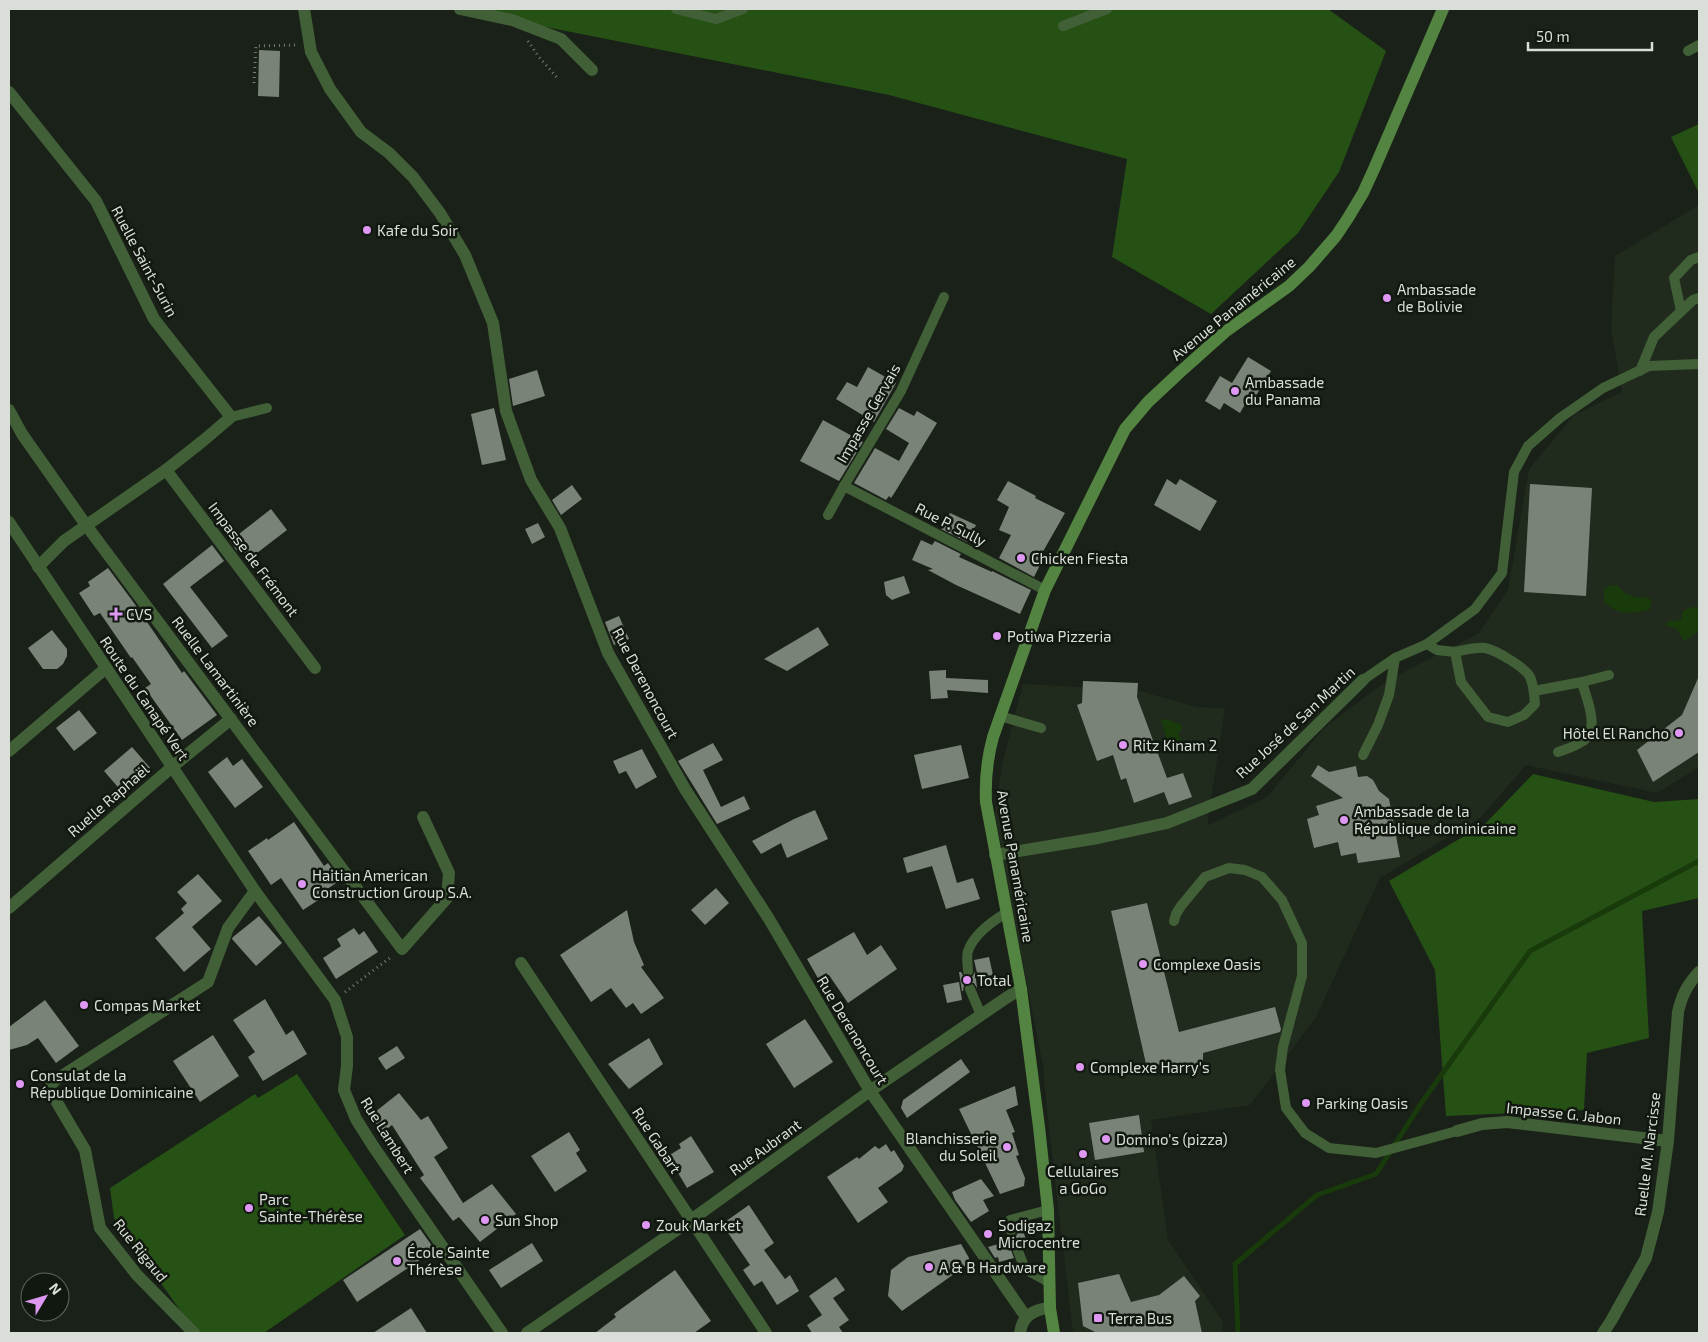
<svg xmlns="http://www.w3.org/2000/svg" width="1708" height="1342" viewBox="0 0 1708 1342" font-family="'Exo 2',sans-serif">
	<style>
		.built { fill: #212b1d }
		.green { fill: #275215 }
		.forest { fill: #265114 }
		.water { fill: #193a0b }
		.lines { fill: none; stroke-linecap: round; stroke-linejoin: round }
		.stream { stroke: #193a0b; stroke-width: 5 }
		.building { fill: #7a8378 }
		.path { stroke: #777d75; stroke-width: 3; stroke-dasharray: 1 4; stroke-linecap: butt }
		.service { stroke: #416037; stroke-width: 10 }
		.minor { stroke: #416037; stroke-width: 12 }
		.tertiary { stroke: #416037; stroke-width: 12 }
		.secondary { stroke: #538441; stroke-width: 12 }
		.poi-dot { fill: #de98f3; stroke: #11180f; stroke-width: 2 }
		.labels { text-anchor: middle; dominant-baseline: central; stroke-width: 5; stroke-linejoin: round; paint-order: stroke }
		.poi-label { font-size: 15px; fill: #daded8; stroke: #11180f; text-anchor: start }
		.street-label { font-size: 15px; fill: #daded8; stroke: #11180f }
	</style>
	<rect width="100%" height="100%" fill="#1a2118"/>
	<path class="built" d="M1699,205v562l-42,26 -131,-28 -46,53 -100,60 -64,139 -66,88 -99,15 17,120 55,82v11h-150l-25,-214 -5,-53 -25,-127 -26,-101 10,-73 21,-81 113,6 61,17 28,1 -18,118 60,-29 57,-69 61,-46 94,-49 29,-43 21,-121 45,-54 48,-23 -11,-63 4,-73z"/>
	<path class="green" d="M297,1074l108,161 -141,98h-62l-9,-5 -79,-110 -4,-30 145,-94 3,4z"/>
	<g class="forest">
		<path d="M455,9h873l58,42 -47,121 -41,61 -87,81 -99,-57 15,-98 -238,-64z"/>
		<path d="M1699,124v69l-28,-56z"/>
		<path d="M1533,774l121,28 45,-3v99l-57,13 7,127 -62,15 -3,57 -138,6 -11,-146 -46,-89 97,-58z"/>
	</g>
	<g class="water">
		<path d="M1616,585l4,2 4,6c5,1 7,3 12,4 7,1 8,-1 16,3l-2,9c-16,6 -33,6 -46,-7v-13l5,-3z"/>
		<path d="M1692,607h7v24l-15,10 -8,-13 -10,-2 2,-5h8l5,-2 2,-8z"/>
		<path d="M1165,719l16,5 1,5 -4,4 4,8 -13,5 -8,-26z"/>
	</g>
	<g class="lines">
		<path class="stream" d="M1238,1333l-3,-69 82,-69 59,-21 46,-72 108,-151 169,-90"/>
	</g>
	<g class="building">
		<path d="M259,50l21,1 -1,46 -21,-1z"/>
		<path d="M1248,357l23,14 -19,31 -4,-3 -8,14 -16,-10 -4,7 -15,-9 15,-25 12,7z"/>
		<path d="M868,367l28,16 -22,39 -38,-23 11,-17 10,5z"/>
		<path d="M537,370l8,26 -32,10 -4,-27z"/>
		<path d="M494,408l12,52 -24,5 -11,-51z"/>
		<path d="M899,408l15,8 3,-5 20,12 -42,69 -4,6 -2,-2 -3,4 -32,-17 21,-35 24,13 10,-18 -23,-14z"/>
		<path d="M823,420l40,22 -24,39 -39,-20z"/>
		<path d="M1167,479l9,6 4,-6 37,22 -17,30 -46,-26z"/>
		<path d="M1008,481l28,15 -1,2 30,15 -24,42 3,2 -10,20 -35,-19 12,-23 -12,-5 10,-23 -12,-7z"/>
		<path d="M1530,484l62,4 -6,108 -62,-4z"/>
		<path d="M572,485l10,14 -21,16 -9,-15z"/>
		<path d="M271,509l16,21 -38,29 -8,-11 -4,3 -7,-10z"/>
		<path d="M950,513l26,12 -9,17 -26,-13z"/>
		<path d="M538,523l7,14 -13,7 -7,-15z"/>
		<path d="M921,540l11,5 3,-4 26,13 -2,3 33,15v-1l39,19 -11,24 -64,-29 -28,-15 5,-1 -21,-9z"/>
		<path d="M212,545l12,16 -34,26 38,49 -16,12 -49,-64z"/>
		<path d="M108,568l26,35 48,70 2,-2 33,44 -35,25 -37,-52 6,-4 -19,-27 -1,1 -31,-45 -6,3 -15,-23 11,-7 -2,-4z"/>
		<path d="M904,576l6,17 -18,7 -6,-5 -2,-13z"/>
		<path d="M619,616l10,23 -15,6 -9,-23z"/>
		<path d="M818,627l11,18 -42,26 -23,-12z"/>
		<path d="M52,630l15,19v7l-4,8 -6,5h-14l-15,-21z"/>
		<path d="M946,670v8l42,2v13l-41,-3 1,8 -17,1 -2,-28z"/>
		<path d="M1699,676v76l-46,30 -16,-32 45,-35z"/>
		<path d="M1083,681l55,2 -1,14 30,81 16,-5 9,24 -23,8 -5,-13 -30,11 -8,-25 -5,2 -8,-25 -16,6 -20,-56 5,-2z"/>
		<path d="M79,710l18,23 -23,18 -18,-23z"/>
		<path d="M713,743l10,17 -20,10 18,37 23,-11 6,13 -33,15 -39,-63z"/>
		<path d="M961,745l8,33 -47,11 -8,-34z"/>
		<path d="M132,747l19,22 -28,24 -19,-22z"/>
		<path d="M642,749l15,28 -21,12 -10,-18 -7,3 -6,-13z"/>
		<path d="M227,757l6,9 9,-7 21,28 -28,21 -27,-36z"/>
		<path d="M1318,765l11,7 27,-6 2,11 9,-1 6,4 6,11 10,8 11,58 -42,6 -2,-10 -15,3 -3,-14 -24,6 -7,-29 12,-4 -3,-9 27,-8 -32,-22z"/>
		<path d="M815,810l13,29 -41,19 -6,-15 -20,11 -9,-13 42,-22z"/>
		<path d="M294,822l30,44 4,-3 12,17 -22,16 2,3 -17,11 -22,-32 -10,7 -23,-34 19,-13 1,2z"/>
		<path d="M946,845l11,38 16,-5 7,21 -34,10 -14,-43 -25,7 -4,-15z"/>
		<path d="M198,874l24,27 -30,26 19,22 -27,23 -29,-34 29,-25 -3,-4 6,-6 -10,-11z"/>
		<path d="M716,888l13,15 -24,22 -14,-15z"/>
		<path d="M1147,903l32,129 96,-25 6,22 -1,3 -77,21v10l-30,8 -2,-10 -24,7 -36,-157z"/>
		<path d="M627,910l7,32 10,23 -3,2 23,31 -23,16 -8,-11 -7,5 -15,-20 -20,14 -31,-47z"/>
		<path d="M259,916l23,27 -26,23 -24,-27 1,-2z"/>
		<path d="M354,928l5,7 5,-4 14,21 -42,27 -13,-21 18,-12 -4,-7z"/>
		<path d="M854,932l13,23 14,-10 16,24 -49,34 -19,-28 -10,5 -12,-21z"/>
		<path d="M989,957l4,18 -15,2 -4,-17z"/>
		<path d="M959,972h2l3,5 4,1 4,-1 3,-5 2,16 -3,-5h-6l-4,2 -1,6h-1z"/>
		<path d="M959,982l3,18 -15,3 -4,-18z"/>
		<path d="M265,999l21,36 7,-5 14,24 -44,27 -15,-24 7,-5 -22,-32z"/>
		<path d="M45,1000l34,46 -23,17 -18,-25 -11,7 -18,5v-23z"/>
		<path d="M805,1019l28,43 -39,26 -28,-44z"/>
		<path d="M213,1035l26,41 -39,26 -27,-41z"/>
		<path d="M649,1038l14,26 -34,25 -21,-25z"/>
		<path d="M397,1046l8,12 -19,12 -8,-12z"/>
		<path d="M961,1059l9,13 -63,46 -6,-10 2,-8z"/>
		<path d="M1015,1086l3,19 -12,5 9,22 -3,1 7,22 -3,1 9,22 -1,8 -24,8 -41,-85z"/>
		<path d="M399,1093l22,27 7,-4 20,32 -14,9 29,46 29,-19 24,30 -36,28 -21,-25 -6,4 -33,-43 4,-3 -32,-50 -9,7 -13,-16z"/>
		<path d="M1139,1115l5,37 -49,8 -6,-37z"/>
		<path d="M569,1132l11,18 -4,3 11,18 -32,21 -24,-36z"/>
		<path d="M691,1136l23,36 -27,16 -19,-32 13,-8 -2,-4z"/>
		<path d="M886,1144l5,8 3,-2 10,16 -2,5 -24,17 10,14 -30,21 -31,-46 30,-20 2,2 16,-13 4,3z"/>
		<path d="M981,1179l13,17 -11,4 6,11 -18,11 -16,-22 -3,-8z"/>
		<path d="M749,1205l25,38 -10,7 21,29 5,-4 9,16 -22,14 -15,-24 -8,5 -11,-16 7,-5 -28,-41z"/>
		<path d="M1022,1228l7,20 -4,1 -3,-4h-7l-4,5 3,8 -15,4 -1,-5 -3,1 -7,-11 21,-6 -1,-4h6l3,-2 1,-6z"/>
		<path d="M420,1229l15,21 -78,52 -14,-22z"/>
		<path d="M532,1243l11,18 -42,27 -12,-18z"/>
		<path d="M961,1244l8,14 -1,6 -66,47 -14,-15 3,-26 17,-13z"/>
		<path d="M675,1270l36,51 -17,12h-99l21,-16 -2,-3z"/>
		<path d="M1119,1274l12,28 28,-7 25,-19 16,20 -5,5 7,32h-105l-14,-7 -5,-43z"/>
		<path d="M836,1277l9,13 -12,8 16,22 -10,7 4,6h-31l-5,-8 15,-10 -13,-19z"/>
		<path d="M411,1308l16,25h-54z"/>
	</g>
	<g class="lines">
		<g class="path">
			<path d="M528,41l11,16 20,23"/>
			<path d="M254,83l2,-37 41,-1"/>
			<path d="M345,992l46,-35"/>
		</g>
		<g class="service">
			<path d="M676,9l40,10 27,-10"/>
			<path d="M1063,26l44,-17"/>
			<path d="M1688,51l11,-6"/>
			<path d="M1681,311l-7,-33 17,-18 8,-3"/>
			<path d="M1640,371l14,-34 39,-37 6,-2"/>
			<path d="M231,417l36,-9"/>
			<path d="M844,486l201,104"/>
			<path d="M828,515l16,-29 57,-95 43,-94"/>
			<path d="M1427,644l10,6 18,2 6,30 27,35 20,5 16,-7 11,-11c-1,-8 -1,-19 -5,-27 -4,-9 -34,-27 -45,-29 -10,-1 -20,2 -30,4"/>
			<path d="M1363,680l32,-22 32,-14 48,-35 27,-36 12,-101 14,-26 32,-28 43,-30 46,-22 50,-2"/>
			<path d="M1534,691l48,-9 27,-7"/>
			<path d="M1000,716l41,12"/>
			<path d="M1558,752c9,-3 18,-6 25,-11 18,-12 3,-43 -1,-59"/>
			<path d="M1363,755l15,-30 11,-30 6,-37"/>
			<path d="M1174,921l2,-7 5,-8 24,-29 24,-9 16,2 17,7 20,23 20,43v33l-19,71 -3,23 6,38 19,25 24,15 47,5 81,-22"/>
			<path d="M968,971c0,-6 -2,-14 0,-20 6,-17 23,-29 38,-38"/>
			<path d="M970,989l11,26"/>
			<path d="M1011,1231l-3,-8 2,-3 38,-10"/>
			<path d="M1018,1251l7,18 24,13"/>
		</g>
		<g class="minor">
			<path d="M304,9l7,43 19,37 31,43 28,21 24,24 27,36 25,42 28,68 13,88 25,69 29,48 48,125 77,136 84,130 101,172 156,226"/>
			<path d="M460,9l52,11 49,19 31,31"/>
			<path d="M9,92l87,109 58,118 77,98 -27,23 -38,30 -102,71 -26,26"/>
			<path d="M9,410l13,24 64,91 316,424 45,-51 2,-25 -26,-56"/>
			<path d="M166,470l149,198"/>
			<path d="M9,751l97,-83"/>
			<path d="M995,855l103,-17 69,-15 85,-34 111,-109"/>
			<path d="M9,908l163,-141 59,-48"/>
			<path d="M521,963l245,370"/>
			<path d="M1457,1131l25,-7 25,-2 161,19"/>
			<path d="M527,1333l164,-113 179,-129 136,-93 15,-9"/>
			<path d="M1020,1333c2,-17 14,-24 30,-25"/>
			<path d="M1603,1333l8,-12 35,-63 12,-46 10,-71 10,-129c4,-17 9,-27 21,-40"/>
		</g>
		<g class="tertiary">
			<path d="M9,522l246,369 80,109 12,37v29l-3,24 12,29 17,27 129,187"/>
			<path d="M194,1333l-57,-58 -37,-47 -15,-78 -36,-61 5,-8 154,-99 20,-54 27,-37"/>
		</g>
		<path class="secondary" d="M1054,1333l-4,-25 -2,-98 -9,-83 -18,-138 -35,-187c-1,-22 1,-43 7,-65l52,-147 80,-161 23,-27 31,-29 46,-41 64,-46 20,-19 27,-31 12,-18 15,-25 11,-24 69,-160"/>
	</g>
	<g class="poi-dot">
		<circle cx="367" cy="230" r="5"/>
		<circle cx="1387" cy="298" r="5"/>
		<circle cx="1235" cy="391" r="5"/>
		<circle cx="1021" cy="558" r="5"/>
		<path d="M113.5 606.5h5v5h5v5h-5v5h-5v-5h-5v-5h5z"/>
		<circle cx="997" cy="636" r="5"/>
		<circle cx="1679" cy="733" r="5"/>
		<circle cx="1123" cy="745" r="5"/>
		<circle cx="1344" cy="820" r="5"/>
		<circle cx="302" cy="884" r="5"/>
		<circle cx="1143" cy="964" r="5"/>
		<circle cx="967" cy="980" r="5"/>
		<circle cx="84" cy="1005" r="5"/>
		<circle cx="1080" cy="1067" r="5"/>
		<circle cx="20" cy="1084" r="5"/>
		<circle cx="1306" cy="1103" r="5"/>
		<circle cx="1106" cy="1139" r="5"/>
		<circle cx="1007" cy="1147" r="5"/>
		<circle cx="1083" cy="1154" r="5"/>
		<circle cx="249" cy="1208" r="5"/>
		<circle cx="485" cy="1220" r="5"/>
		<circle cx="646" cy="1225" r="5"/>
		<circle cx="988" cy="1234" r="5"/>
		<circle cx="397" cy="1261" r="5"/>
		<circle cx="929" cy="1267" r="5"/>
		<rect x="1093" y="1313" width="10" height="10" rx="2.5"/>
	</g>
	<g class="labels">
		<g class="poi-label">
			<text x="377" y="230">Kafe du Soir</text>
			<text x="1397" y="289">Ambassade<tspan x="1397" dy="17">de Bolivie</tspan></text>
			<text x="1245" y="382">Ambassade<tspan x="1245" dy="17">du Panama</tspan></text>
			<text x="1031" y="558">Chicken Fiesta</text>
			<text x="126" y="614">CVS</text>
			<text x="1007" y="636">Potiwa Pizzeria</text>
			<text x="1669" y="733" text-anchor="end">Hôtel El Rancho</text>
			<text x="1133" y="745">Ritz Kinam 2</text>
			<text x="1354" y="811">Ambassade de la<tspan x="1354" dy="17">République dominicaine</tspan></text>
			<text x="312" y="875">Haitian American<tspan x="312" dy="17">Construction Group S.A.</tspan></text>
			<text x="1153" y="964">Complexe Oasis</text>
			<text x="977" y="980">Total</text>
			<text x="94" y="1005">Compas Market</text>
			<text x="1090" y="1067">Complexe Harry's</text>
			<text x="30" y="1075">Consulat de la<tspan x="30" dy="17">République Dominicaine</tspan></text>
			<text x="1316" y="1103">Parking Oasis</text>
			<text x="997" y="1138" text-anchor="end">Blanchisserie<tspan x="997" dy="17">du Soleil</tspan></text>
			<text x="1116" y="1139">Domino's (pizza)</text>
			<text x="1083" y="1171" text-anchor="middle">Cellulaires<tspan x="1083" dy="17">a GoGo</tspan></text>
			<text x="259" y="1199">Parc<tspan x="259" dy="17">Sainte-Thérèse</tspan></text>
			<text x="495" y="1220">Sun Shop</text>
			<text x="656" y="1225">Zouk Market</text>
			<text x="998" y="1225">Sodigaz<tspan x="998" dy="17">Microcentre</tspan></text>
			<text x="407" y="1252">École Sainte<tspan x="407" dy="17">Thérèse</tspan></text>
			<text x="939" y="1267">A &amp; B Hardware</text>
			<text x="1108" y="1318">Terra Bus</text>
		</g>
		<g class="street-label">
			<text transform="translate(145 261) rotate(62)">Ruelle Saint-Surin</text>
			<text transform="translate(1233 308) rotate(-39)">Avenue Panaméricaine</text>
			<text transform="translate(868 413) rotate(-60)">Impasse Gervais</text>
			<text transform="translate(951 524) rotate(27)">Rue P. Sully</text>
			<text transform="translate(254 559) rotate(53)">Impasse de Frémont</text>
			<text transform="translate(216 671) rotate(53)">Ruelle Lamartinière</text>
			<text transform="translate(646 683) rotate(62)">Rue Derenoncourt</text>
			<text transform="translate(145 698) rotate(56)">Route du Canapé Vert</text>
			<text transform="translate(1295 722) rotate(-43)">Rue José de San Martin</text>
			<text transform="translate(108 800) rotate(-41)">Ruelle Raphaël</text>
			<text transform="translate(1016 866) rotate(80)">Avenue Panaméricaine</text>
			<text transform="translate(853 1030) rotate(59)">Rue Derenoncourt</text>
			<text transform="translate(1564 1113) rotate(6)">Impasse G. Jabon</text>
			<text transform="translate(388 1135) rotate(58)">Rue Lambert</text>
			<text transform="translate(657 1140) rotate(57)">Rue Gabart</text>
			<text transform="translate(765 1147) rotate(-36)">Rue Aubrant</text>
			<text transform="translate(1647 1154) rotate(-83)">Ruelle M. Narcisse</text>
			<text transform="translate(141 1250) rotate(51)">Rue Rigaud</text>
		</g>
	</g>
	<rect width="1708" height="1342" fill="none" stroke="#daded8" stroke-width="20"/>
	<g transform="translate(45 1297) rotate(52)"><circle r="24" fill="#11180f" stroke="#61675f"/>
	<path d="M0-4L9 19L0 12L-9 19Z" fill="#de98f3"/>
	<text y="-8" font-size="14" font-weight="bold" text-anchor="middle" fill="#daded8">N</text>
	</g>
	<path d="M1528 42v8h124v-8" fill="none" stroke="#daded8" stroke-width="2.5"/>
	<text x="1536" y="42" font-size="15" fill="#daded8" stroke="#11180f" stroke-width="4" paint-order="stroke">50 m</text>
</svg>
